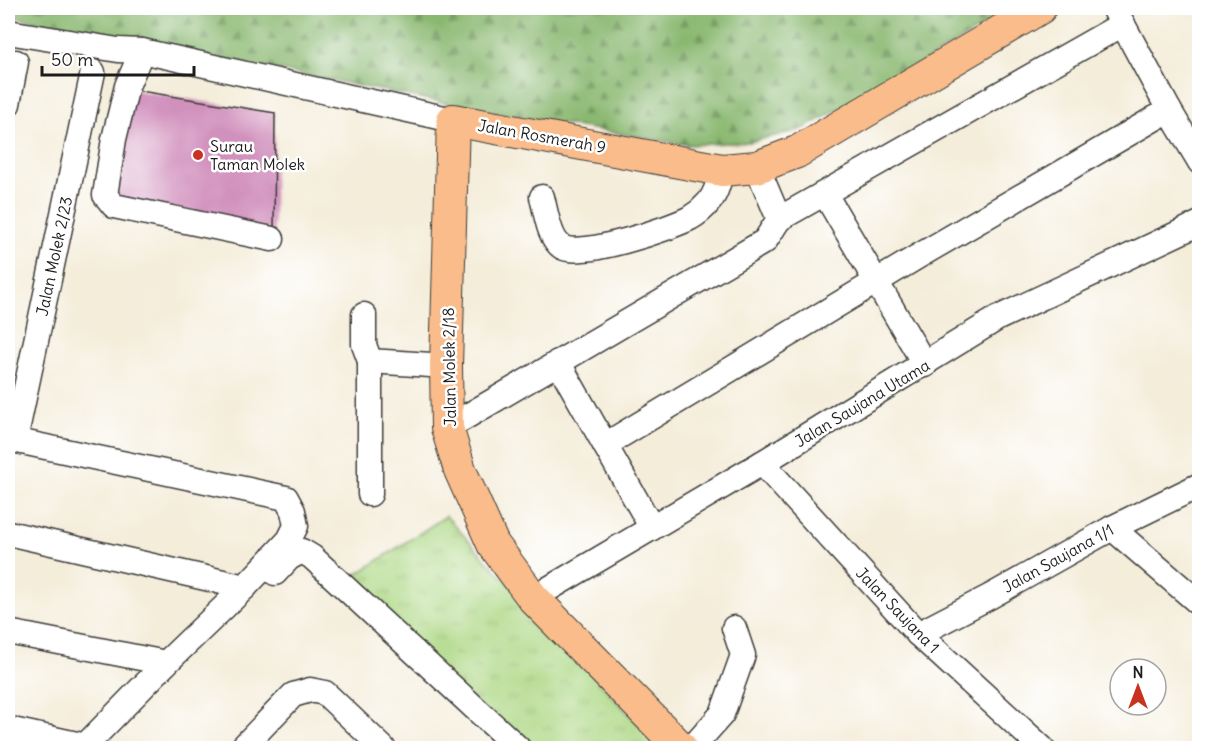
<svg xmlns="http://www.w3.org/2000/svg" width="1207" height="756" viewBox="0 0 1207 756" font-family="Delius,sans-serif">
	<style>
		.grass { fill: url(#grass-tufts); stroke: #647a4f; stroke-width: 1.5 }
		.forest { fill: url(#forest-firs); stroke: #526a46; stroke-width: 1.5 }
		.building { fill: #d191bd }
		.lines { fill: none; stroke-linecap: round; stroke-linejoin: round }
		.minor-casing { stroke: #3c3b38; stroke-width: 27 }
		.major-casing { stroke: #3c3b38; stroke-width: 34 }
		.minor { stroke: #fff; stroke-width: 24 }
		.major { stroke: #f9bc8a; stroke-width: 32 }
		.poi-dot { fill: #c8321e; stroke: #fff; stroke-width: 2 }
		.labels { text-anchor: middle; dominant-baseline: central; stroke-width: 5; stroke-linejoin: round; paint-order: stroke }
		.street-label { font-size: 16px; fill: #1c1c1c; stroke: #fff }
		.poi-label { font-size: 16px; fill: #1c1c1c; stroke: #fff; text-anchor: start }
	</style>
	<defs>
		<pattern id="grass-tufts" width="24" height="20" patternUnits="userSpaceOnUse" patternTransform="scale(1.5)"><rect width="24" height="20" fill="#acd782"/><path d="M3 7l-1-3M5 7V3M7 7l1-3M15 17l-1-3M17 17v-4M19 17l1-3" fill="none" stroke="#93b870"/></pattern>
		<pattern id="forest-firs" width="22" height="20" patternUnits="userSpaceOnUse" patternTransform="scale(1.5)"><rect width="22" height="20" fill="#89b870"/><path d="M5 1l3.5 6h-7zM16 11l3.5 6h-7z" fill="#6f955b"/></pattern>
	</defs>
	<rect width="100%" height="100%" fill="#fff"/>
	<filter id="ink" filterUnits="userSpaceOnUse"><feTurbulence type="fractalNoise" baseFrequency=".0167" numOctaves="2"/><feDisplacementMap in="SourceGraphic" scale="12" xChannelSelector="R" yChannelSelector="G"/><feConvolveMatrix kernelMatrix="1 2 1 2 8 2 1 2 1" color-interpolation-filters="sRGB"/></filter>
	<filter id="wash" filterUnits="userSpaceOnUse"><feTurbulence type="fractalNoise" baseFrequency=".008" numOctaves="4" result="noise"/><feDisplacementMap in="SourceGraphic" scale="24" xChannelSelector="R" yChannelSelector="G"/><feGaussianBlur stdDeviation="1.35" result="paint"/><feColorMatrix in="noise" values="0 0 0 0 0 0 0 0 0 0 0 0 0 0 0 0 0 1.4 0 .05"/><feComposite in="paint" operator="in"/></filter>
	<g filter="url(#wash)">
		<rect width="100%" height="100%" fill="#f4edda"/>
		<path class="grass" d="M446,516l214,232h-135l-180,-166z"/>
		<path class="forest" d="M8,8h1006l-92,55 -121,67 -52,12 -61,3 -203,-34 -477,-95z"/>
		<g id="blocks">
			<path class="building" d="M134,90l141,23 -1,119 -162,-35z"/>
		</g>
	</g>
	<g filter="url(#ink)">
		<use href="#blocks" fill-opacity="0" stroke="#3c3b38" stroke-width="1.5"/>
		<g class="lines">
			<g class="minor-casing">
				<g id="minor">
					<path d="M1114,8l55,102 31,52"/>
					<path d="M8,32l110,18 24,1 311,69"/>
					<path d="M142,51l-15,35 -13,53 -9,56 9,11 158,33"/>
					<path d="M8,104l8,-42"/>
					<path d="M825,194l100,171"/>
					<path d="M542,197c4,15 7,42 20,50 18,12 109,-19 128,-29 7,-4 13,-9 18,-15 8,-8 11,-22 14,-33"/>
					<path d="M779,219l344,-195"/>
					<path d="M364,315v30l6,16 76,5"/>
					<path d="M370,361v133"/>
					<path d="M558,362l94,166"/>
					<path d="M447,428l318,-187 14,-22 -22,-52"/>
					<path d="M8,439l278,59 7,13 3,15 -7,14 -44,47 -79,76 -83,85"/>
					<path d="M15,440l78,-368"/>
					<path d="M605,445l312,-188 252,-147"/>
					<path d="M762,463l156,171 124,114"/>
					<path d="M1112,528l88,76"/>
					<path d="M8,533l237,54"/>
					<path d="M275,573l14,-15 13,-7 10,6 206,191"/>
					<path d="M533,598l229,-135 236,-145 202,-95"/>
					<path d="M8,632l158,31"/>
					<path d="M918,634l73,-38 121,-68 88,-43"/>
					<path d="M8,729l78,17"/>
					<path d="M242,748l51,-53 17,-5 15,3 58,55"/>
					<path d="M692,748l30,-34 11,-31 10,-28 -9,-27"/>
				</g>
			</g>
			<g class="major-casing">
				<path id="major" d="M681,748l-148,-150 -40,-54 -33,-74 -13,-42 -1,-62 7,-246 269,50 35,-3 40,-15 243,-144"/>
			</g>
			<use href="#minor" class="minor"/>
			<use href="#major" class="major"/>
		</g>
	</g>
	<circle class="poi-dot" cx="198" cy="155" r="6"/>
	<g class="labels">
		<g class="street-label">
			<text transform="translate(542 136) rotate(10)">Jalan Rosmerah 9</text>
			<text transform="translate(54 256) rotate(-78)">Jalan Molek 2/23</text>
			<text transform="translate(449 367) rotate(-91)">Jalan Molek 2/18</text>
			<text transform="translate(862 403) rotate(-31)">Jalan Saujana Utama</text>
			<text transform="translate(1058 558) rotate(-29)">Jalan Saujana 1/1</text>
			<text transform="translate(898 610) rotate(46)">Jalan Saujana 1</text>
		</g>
		<g class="poi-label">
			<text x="210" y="146">Surau<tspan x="210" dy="18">Taman Molek</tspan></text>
		</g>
	</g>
	<rect width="1207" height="756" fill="none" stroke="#fff" stroke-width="30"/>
	<g transform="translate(1138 687)"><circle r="28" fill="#ffffff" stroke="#a4a4a4" stroke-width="1.5"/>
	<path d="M0-4.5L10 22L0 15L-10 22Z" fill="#c8321e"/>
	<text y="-9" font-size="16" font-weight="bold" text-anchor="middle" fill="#1c1c1c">N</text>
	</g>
	<path d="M42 66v9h152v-9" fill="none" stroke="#1c1c1c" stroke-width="3"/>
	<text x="51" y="66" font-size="18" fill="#1c1c1c" stroke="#ffffff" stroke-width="4.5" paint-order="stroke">50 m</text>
</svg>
